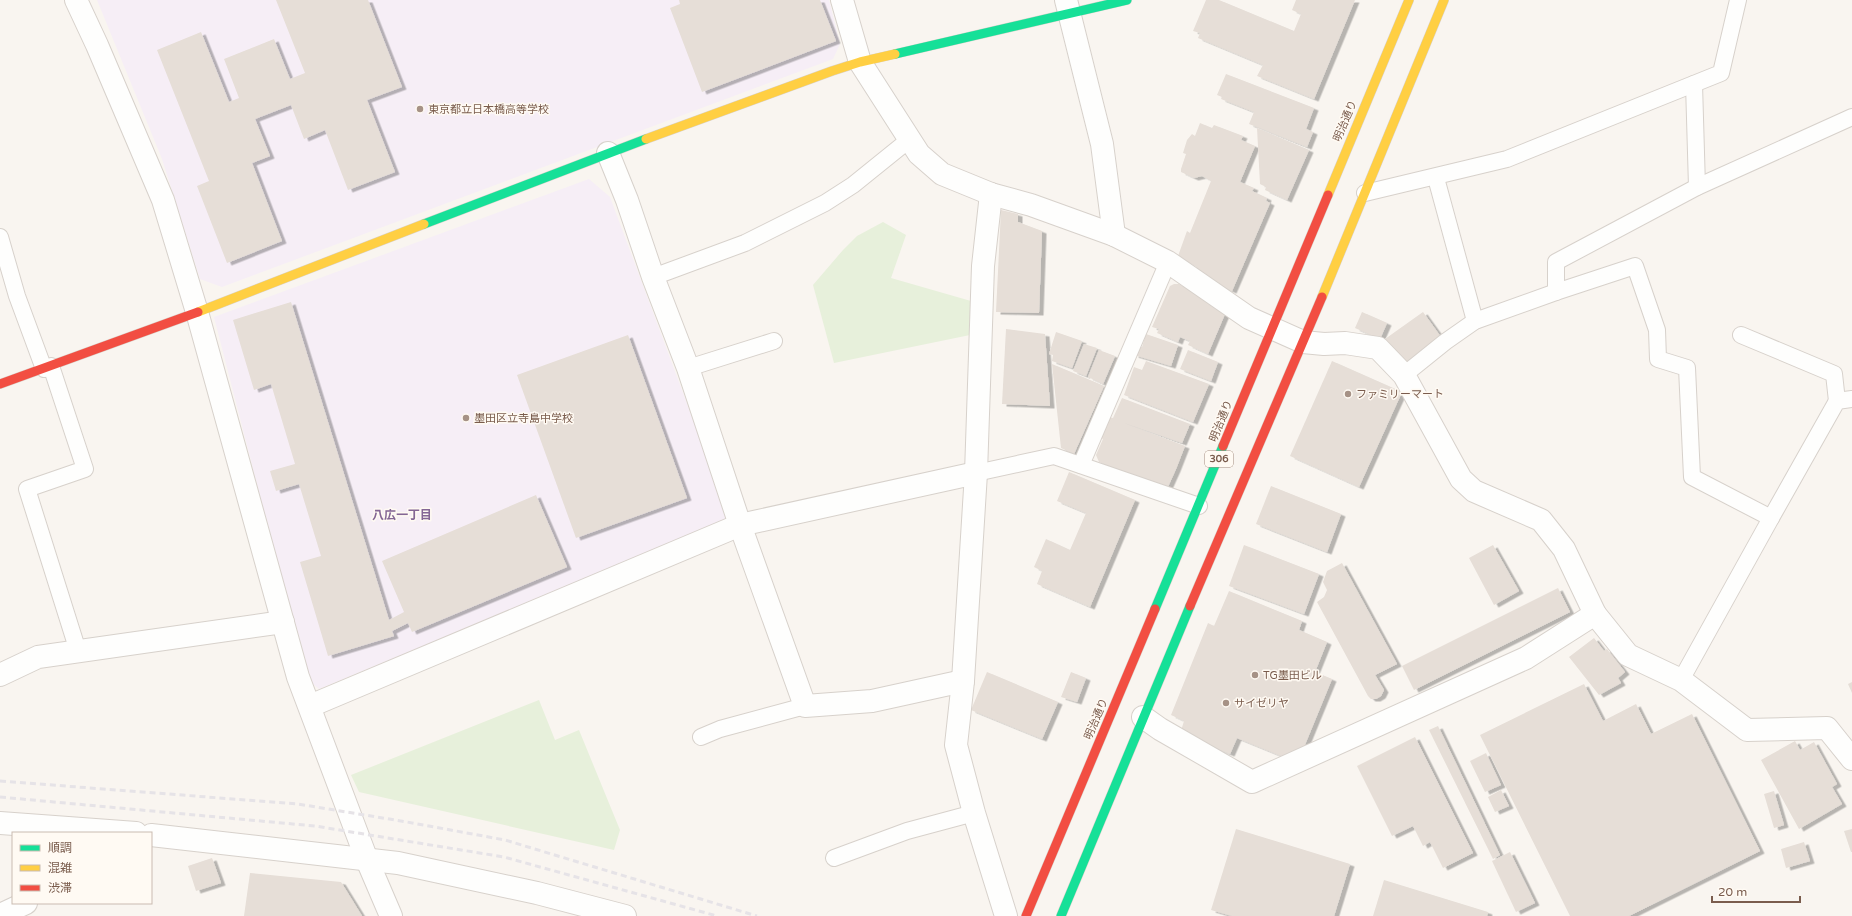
<svg xmlns="http://www.w3.org/2000/svg" width="1852" height="916" viewBox="0 0 1852 916" font-family="'Varela Round','Noto Sans JP',sans-serif">
	<style>
		.education { fill: #f6eef6 }
		.green { fill: #e7f0db }
		.building { fill: #e6ded7; filter: url(#shadow) }
		.lines { fill: none; stroke-linecap: round; stroke-linejoin: round }
		.lane-casing { stroke: #d7d1cb; stroke-width: 18 }
		.street-casing { stroke: #d7d1cb; stroke-width: 24 }
		.fast-casing { stroke: #d9d2cb; stroke-width: 10 }
		.slow-casing { stroke: #d9d2cb; stroke-width: 10 }
		.jam-casing { stroke: #d9d2cb; stroke-width: 10 }
		.lane { stroke: #fefefd; stroke-width: 16 }
		.street { stroke: #fefefd; stroke-width: 22 }
		.fast { stroke: #16e098; stroke-width: 9 }
		.slow { stroke: #ffcf43; stroke-width: 9 }
		.jam { stroke: #f24e42; stroke-width: 9 }
		.rail { stroke: #e6e3e7; stroke-width: 3; stroke-dasharray: 6 4; stroke-linecap: butt }
		.poi-dot { fill: #a69286; stroke: #fffaf3; stroke-width: 1.5 }
		.labels { text-anchor: middle; dominant-baseline: central; stroke-width: 3; stroke-linejoin: round; paint-order: stroke }
		.shield { fill: #fffaf3; stroke: #a28b7f; stroke-width: 1 }
		.shield-label { font-size: 10px; font-weight: bold; fill: #7a5c4d }
		.poi-label { font-size: 11px; fill: #7a5c4d; stroke: #fffaf3; text-anchor: start }
		.street-label { font-size: 11px; fill: #7a5c4d; stroke: #fffaf3 }
		.neighbourhood-label { font-size: 12px; font-weight: bold; fill: #846695; stroke: #fffaf3 }
	</style>
	<defs>
		<filter id="shadow"><feDropShadow dx="4.5" dy="2.5" stdDeviation="0" flood-color="#0004"/></filter>
	</defs>
	<rect width="100%" height="100%" fill="#f9f5f0"/>
	<g class="education">
		<path d="M97,0h732l11,44 -7,15 -611,228 -22,-8 -38,-120z"/>
		<path d="M589,179l21,18 120,322 -411,170 -12,-10 -93,-362z"/>
	</g>
	<g class="green">
		<path d="M883,222l23,13 -15,43 80,23 -1,34 -136,28 -21,-78 30,-35 14,-14z"/>
		<path d="M539,700l16,40 24,-10 41,100 -6,20 -255,-58 -8,-17z"/>
	</g>
	<g class="building">
		<path d="M276,0h92l34,87 -35,13 28,72 -47,18 -23,-60 -21,9 -13,-34 -36,14 15,37 -18,7 30,78 -55,22 -30,-77 12,-5 -52,-131 44,-18 28,70 10,-4 -15,-39 50,-20 16,40 15,-6z"/>
		<path d="M679,0h141l16,41 -134,51 -32,-84 10,-4z"/>
		<path d="M1206,0h13l75,31 7,-17 -9,-4 4,-10h59l-41,99 -57,-23 6,-11 -65,-27 2,-5 -7,-2z"/>
		<path d="M1226,74l88,34 -8,21 7,3 -6,15 -58,-23 5,-12 -33,-13 1,-2 -5,-2z"/>
		<path d="M1200,123l12,5 2,-3 29,11 -2,4 14,6 -15,36 14,6 -2,3 15,7 -1,3 4,2 -38,88 -16,-7 -20,-14 1,-3 -19,-11 9,-25 3,2 21,-52 -9,-5 -8,2 -13,-6v-3l5,-15 -3,-1 4,-13 5,-6 3,2z"/>
		<path d="M1257,128l52,22 -22,50 -22,-10 1,-3 -6,-3z"/>
		<path d="M1001,210l17,4v8l24,9 -3,82 -43,-1z"/>
		<path d="M1174,284h5l46,30 -17,40 -20,-9 2,-4 -10,-4 -2,5 -21,-9 2,-4 -7,-2 18,-41z"/>
		<path d="M291,302l98,318 15,-8 -22,-51 154,-66 31,72 -155,65 -4,-9 -16,8 2,5 -66,20 -28,-94 21,-6 -22,-72 -23,7 -6,-20 25,-7 -24,-80 -17,6 -21,-70z"/>
		<path d="M1362,312l25,11 -7,16 -25,-11z"/>
		<path d="M1423,312l18,25 -38,27 -18,-25z"/>
		<path d="M1006,329l39,5 5,72 -48,-2z"/>
		<path d="M1056,332l26,9 -10,27 -20,-7 1,-6 -4,-1z"/>
		<path d="M1146,334l32,11 -7,21 -37,-11 2,-10 6,2z"/>
		<path d="M628,335l59,163 -111,40 -59,-163z"/>
		<path d="M1084,344l13,4 -11,28 -13,-5z"/>
		<path d="M1099,350l16,6 -12,28 -15,-7z"/>
		<path d="M1188,350l30,12 -7,19 -31,-12z"/>
		<path d="M1146,361l63,23 -16,38 -69,-27 10,-28 8,3z"/>
		<path d="M1332,361l70,31 -43,95 -69,-31z"/>
		<path d="M1052,364l52,22 -30,68 -13,-6z"/>
		<path d="M1122,398l68,26 -8,19 -58,-20 61,23 -9,23 -22,-9 22,9 -9,20 -68,-27 -3,-7 7,-16 -2,-1 8,-21 4,1z"/>
		<path d="M1069,472l66,28 -45,107 -53,-23 5,-13 -8,-4 12,-28 24,11 16,-37 -29,-12z"/>
		<path d="M1271,486l70,28 -14,38 -71,-28z"/>
		<path d="M1244,545l75,29 -15,40 -75,-28z"/>
		<path d="M1493,545l26,46 -25,14 -25,-47z"/>
		<path d="M1342,563l55,101 -22,11 9,15 -3,6 -5,3h-5l-3,-3 -51,-94 7,-5 3,-7 -4,-8 4,-11z"/>
		<path d="M1558,588l12,24 -156,78 -12,-24z"/>
		<path d="M1229,591l73,30 -3,9 28,12 -12,30 17,7 -30,73 -16,6 -49,-20 -7,16 -50,-20 4,-13 -13,-6 37,-92 6,3z"/>
		<path d="M1594,638l10,13 3,-2 18,23 -7,6 3,5 -22,12 -30,-38z"/>
		<path d="M987,672l71,30 -16,37 -71,-29z"/>
		<path d="M1071,672l15,6 -9,24 -16,-5z"/>
		<path d="M1852,682v11l-4,-9z"/>
		<path d="M1584,684l19,37 33,-17 15,30 41,-20 68,137 -131,65h-59l-90,-181z"/>
		<path d="M1438,726l62,129 -7,4 -64,-129z"/>
		<path d="M1415,737l58,116 -30,15 -13,-26 -7,4 -10,-20 -21,10 -35,-70z"/>
		<path d="M1795,741l5,9 14,-8 23,42 -5,3 10,17 -43,25 -38,-69z"/>
		<path d="M1486,753l15,32 -16,7 -15,-31z"/>
		<path d="M1501,790l8,16 -14,6 -7,-15z"/>
		<path d="M1774,791l10,34 -10,3 -10,-34z"/>
		<path d="M1236,829l114,35 -16,52h-102l-21,-6z"/>
		<path d="M1852,829v23h-1l-7,-21z"/>
		<path d="M1804,842l6,19 -24,7 -5,-19z"/>
		<path d="M1510,852l25,51 -19,9 -24,-51z"/>
		<path d="M212,858l9,25 -25,8 -8,-25z"/>
		<path d="M250,873l91,9 21,34h-118z"/>
		<path d="M1384,880l104,32 -1,4h-114z"/>
	</g>
	<g class="lines">
		<g class="lane-casing">
			<g id="lane">
				<path d="M1694,84l3,103"/>
				<path d="M1436,178l39,143"/>
				<path d="M1365,193l142,-34 214,-86 17,-73"/>
				<path d="M0,237l17,59 27,73"/>
				<path d="M653,277l92,-34 80,-40 28,-18 57,-46"/>
				<path d="M1556,292v-30l141,-75 155,-70"/>
				<path d="M1741,335l93,39 3,27"/>
				<path d="M51,366l34,103 -58,20 51,162"/>
				<path d="M688,368l86,-27"/>
				<path d="M1404,375l41,-33 30,-21 81,-29 79,-26 22,64 1,29 29,9 5,109 79,41 -90,162"/>
				<path d="M1081,465l87,-203"/>
				<path d="M976,473l78,-17 145,50"/>
				<path d="M1771,518l66,-117 15,-2"/>
				<path d="M701,737l19,-8 85,-23"/>
				<path d="M834,858l73,-27 67,-18"/>
			</g>
		</g>
		<g class="street-casing">
			<g id="street">
				<path d="M76,0l21,45 66,155 34,112 101,365 69,183 24,56"/>
				<path d="M842,0l18,62 59,92 23,20 49,20 40,11 83,30 54,27 81,56 54,24 21,2 21,-1 33,5 26,27 57,104 13,12 67,29 23,29 31,65"/>
				<path d="M1066,0l36,144 12,91"/>
				<path d="M608,153l19,47 26,77 35,91 52,157 65,181 67,-5 91,-20"/>
				<path d="M991,194l-8,72 -7,207 -13,208 -7,64 18,68 32,103"/>
				<path d="M0,675l38,-18 245,-35"/>
				<path d="M310,706l430,-181 236,-52"/>
				<path d="M1143,717l17,12 92,53 274,-124 69,-44 33,41 53,25 66,50 80,-2 25,31"/>
				<path d="M0,823l136,10"/>
				<path d="M151,835l247,28 139,30 88,23"/>
				<path d="M0,915l26,-12"/>
			</g>
		</g>
		<g class="fast-casing">
			<g id="fast">
				<path d="M895,54l232,-54"/>
				<path d="M424,224l222,-85"/>
				<path d="M1155,609l68,-163"/>
				<path d="M1061,916l129,-310"/>
			</g>
		</g>
		<g class="slow-casing">
			<g id="slow">
				<path d="M646,139l186,-68 28,-9 35,-8"/>
				<path d="M1328,195l81,-195"/>
				<path d="M1322,297l122,-297"/>
				<path d="M198,312l226,-88"/>
			</g>
		</g>
		<g class="jam-casing">
			<g id="jam">
				<path d="M0,384l198,-72"/>
				<path d="M1223,446l105,-251"/>
				<path d="M1190,606l132,-309"/>
				<path d="M1026,916l129,-307"/>
			</g>
		</g>
		<use href="#lane" class="lane"/>
		<use href="#street" class="street"/>
		<use href="#fast" class="fast"/>
		<use href="#slow" class="slow"/>
		<use href="#jam" class="jam"/>
		<g class="rail">
			<path d="M0,781l298,23 109,18 98,18 252,76"/>
			<path d="M0,797l315,29 189,31 213,59"/>
		</g>
	</g>
	<g class="poi-dot">
		<circle cx="420" cy="109" r="4"/>
		<circle cx="1348" cy="394" r="4"/>
		<circle cx="466" cy="418" r="4"/>
		<circle cx="1255" cy="675" r="4"/>
		<circle cx="1226" cy="703" r="4"/>
	</g>
	<g class="labels">
		<rect class="shield" x="1205" y="451" width="28" height="16" rx="3"/>
		<g class="shield-label">
			<text x="1219" y="459">306</text>
		</g>
		<g class="poi-label">
			<text x="428" y="109">東京都立日本橋高等学校</text>
			<text x="1356" y="394">ファミリーマート</text>
			<text x="474" y="418">墨田区立寺島中学校</text>
			<text x="1263" y="675">TG墨田ビル</text>
			<text x="1234" y="703">サイゼリヤ</text>
		</g>
		<g class="street-label">
			<text transform="translate(1345 121) rotate(-67)">明治通り</text>
			<text transform="translate(1221 421) rotate(-68)">明治通り</text>
			<text transform="translate(1096 719) rotate(-67)">明治通り</text>
		</g>
		<g class="neighbourhood-label">
			<text x="402" y="515">八広一丁目</text>
		</g>
	</g>
	<rect x="12" y="832" width="140" height="72" fill="#fffaf3" stroke="#cabbb1"/>
	<rect x="20" y="845" width="20" height="6" fill="#16e098" stroke="#cabbb1"/>
	<text x="48" y="852" font-size="12" fill="#7a5c4d">順調</text>
	<rect x="20" y="865" width="20" height="6" fill="#ffcf43" stroke="#cabbb1"/>
	<text x="48" y="872" font-size="12" fill="#7a5c4d">混雑</text>
	<rect x="20" y="885" width="20" height="6" fill="#f24e42" stroke="#cabbb1"/>
	<text x="48" y="892" font-size="12" fill="#7a5c4d">渋滞</text>
	<path d="M1712 896v6h88v-6" fill="none" stroke="#7a5c4d" stroke-width="2"/>
	<text x="1718" y="896" font-size="12" fill="#7a5c4d" stroke="#fffaf3" stroke-width="3" paint-order="stroke">20 m</text>
</svg>
